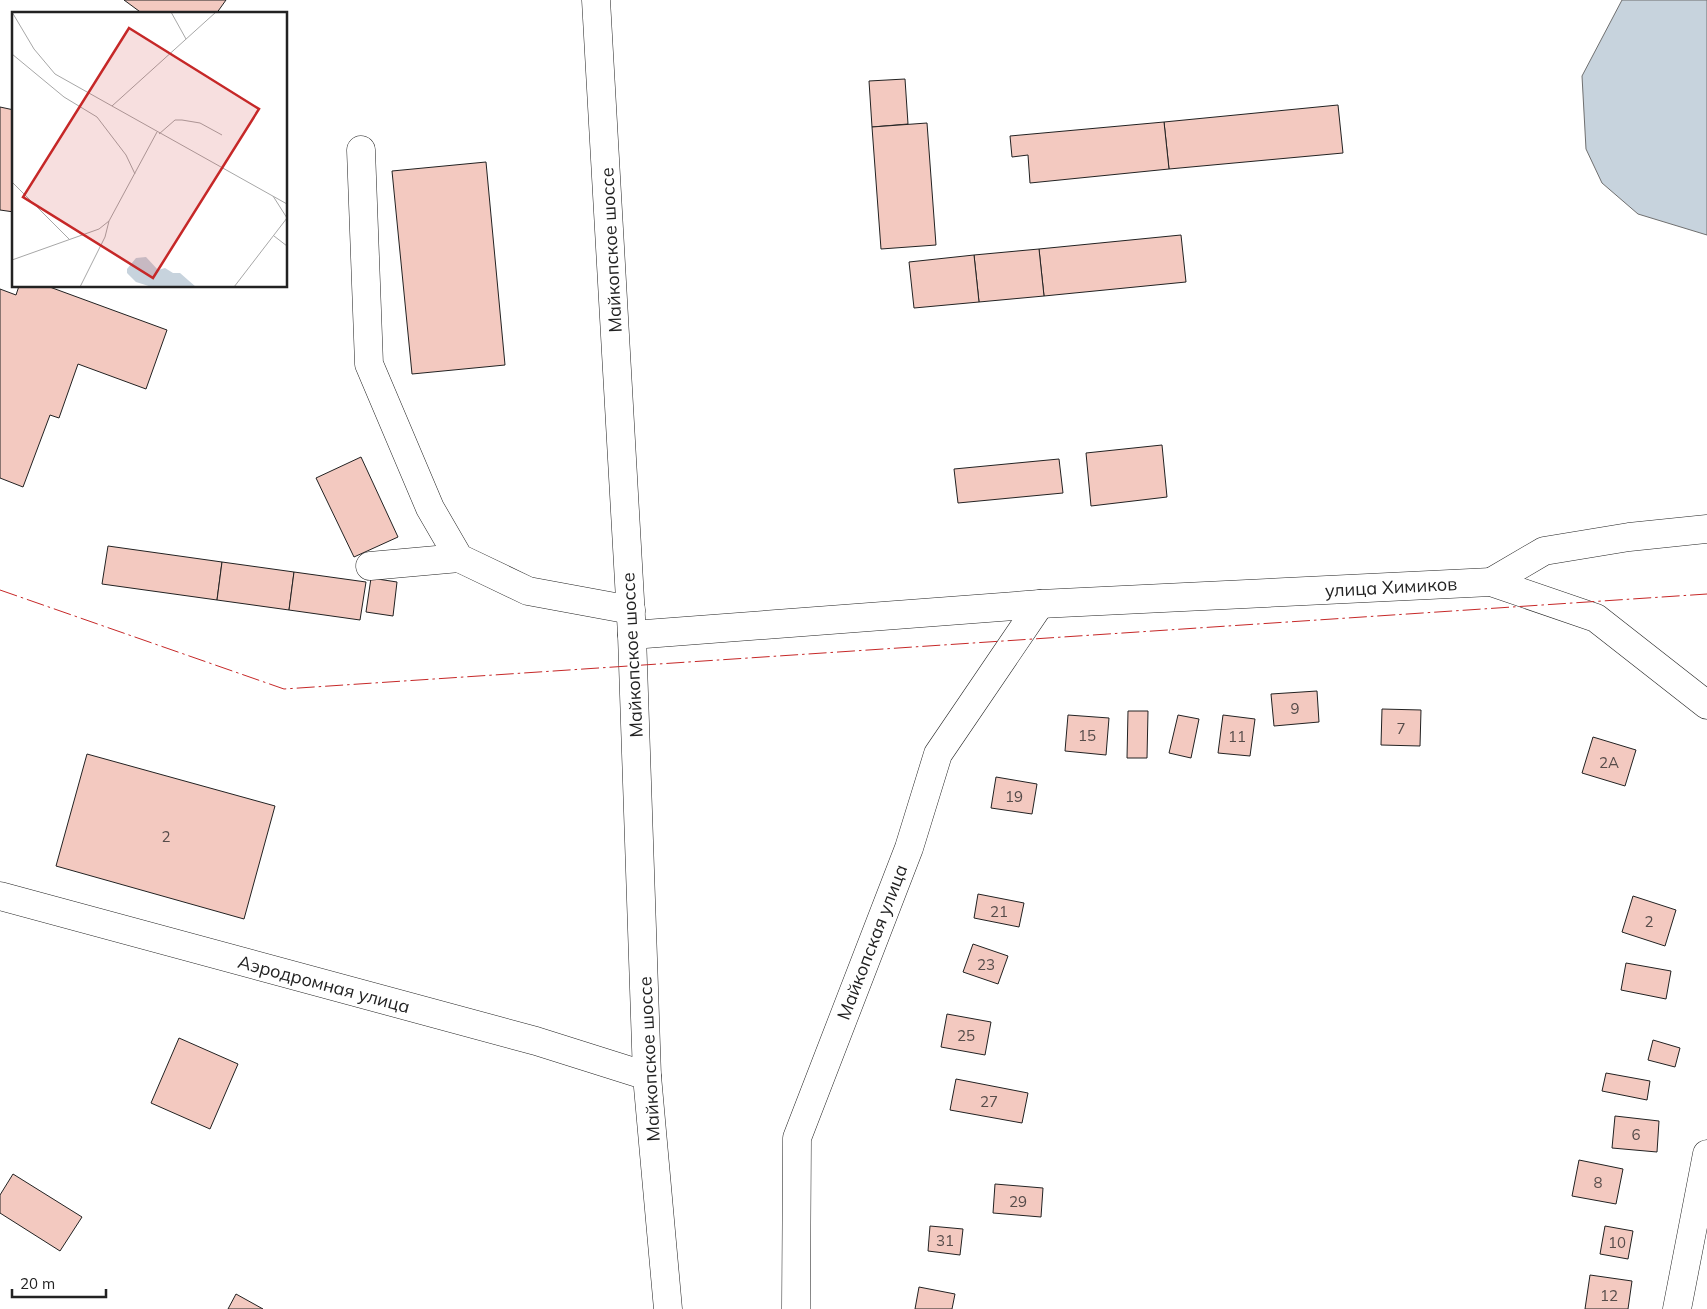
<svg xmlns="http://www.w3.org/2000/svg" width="1707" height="1309" viewBox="0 0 1707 1309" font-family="Mulish,sans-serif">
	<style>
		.water { fill: #c7d3dd; stroke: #6f6f6f }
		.building { fill: #f3c9c0; stroke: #222 }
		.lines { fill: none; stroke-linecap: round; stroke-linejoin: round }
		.minor-casing { stroke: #222; stroke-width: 29 }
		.major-casing { stroke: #222; stroke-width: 29 }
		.minor { stroke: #fff; stroke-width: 28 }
		.major { stroke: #fff; stroke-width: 28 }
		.power { stroke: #c62828; stroke-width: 1; stroke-dasharray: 18 4 2.5 4; stroke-linecap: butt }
		.labels { text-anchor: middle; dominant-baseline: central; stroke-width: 4; stroke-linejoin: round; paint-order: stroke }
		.number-label { font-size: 15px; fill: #564c4a }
		.street-label { font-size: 18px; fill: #222; stroke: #fff }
		.inset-road { fill: none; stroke: #a7a7a7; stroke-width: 1 }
		.view { fill: #c62828; fill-opacity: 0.15; stroke: #c62828; stroke-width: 2.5 }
		.inset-edge { fill: none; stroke: #222; stroke-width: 2.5 }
	</style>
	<rect width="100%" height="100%" fill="#fff"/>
	<path class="water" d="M1622,0h85v235l-69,-21 -36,-31 -16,-34 -4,-73z"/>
	<g class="building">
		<path d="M124,0h102l-10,14h-73z"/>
		<path d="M905,79l3,45 -36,3 -3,-46z"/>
		<path d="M1338,105l5,48 -174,16 -5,-47z"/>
		<path d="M0,107l14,3v102l-14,-2z"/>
		<path d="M1164,122l5,47 -139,14 -2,-28 -16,2 -2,-21z"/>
		<path d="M927,123l9,122 -55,4 -9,-122z"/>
		<path d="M486,162l19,203 -93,9 -20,-203z"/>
		<path d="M1181,235l5,47 -142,14 -5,-47z"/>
		<path d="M1039,249l5,47 -65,6 -5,-47z"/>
		<path d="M974,255l5,47 -65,6 -5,-46z"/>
		<path d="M19,286h28l120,44 -21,59 -68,-25 -19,54 -9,-3 -27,72 -23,-9v-189l16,6z"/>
		<path d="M1162,445l5,52 -76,9 -5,-53z"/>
		<path d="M361,457l37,80 -44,20 -38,-79z"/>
		<path d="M1059,459l4,34 -105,10 -4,-34z"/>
		<path d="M108,546l114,16 -5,38 -115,-16z"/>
		<path d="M222,562l72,10 -5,38 -72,-10z"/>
		<path d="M294,572l72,10 -6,38 -71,-10z"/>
		<path d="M371,578l26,4 -4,34 -27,-4z"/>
		<path d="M1317,691l2,31 -45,4 -3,-32z"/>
		<path d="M1382,709l39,1 -1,36 -39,-1z"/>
		<path d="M1128,711h20l-1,47h-20z"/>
		<path d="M1068,715l41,3 -3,37 -41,-4z"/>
		<path d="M1178,715l21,4 -8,39 -22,-5z"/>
		<path d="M1223,715l32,4 -5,37 -32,-3z"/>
		<path d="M1593,737l43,13 -11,36 -43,-13z"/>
		<path d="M87,754l188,52 -31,113 -188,-53z"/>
		<path d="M996,777l41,7 -5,30 -41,-6z"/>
		<path d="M978,894l46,9 -5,24 -45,-9z"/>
		<path d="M1633,896l43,14 -11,36 -43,-14z"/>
		<path d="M973,944l35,12 -10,28 -35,-12z"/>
		<path d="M1626,963l45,8 -5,28 -45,-9z"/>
		<path d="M947,1014l44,8 -6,33 -44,-8z"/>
		<path d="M179,1038l59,26 -28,65 -59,-26z"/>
		<path d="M1653,1040l27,8 -5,19 -27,-7z"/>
		<path d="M1606,1073l44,8 -3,19 -45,-9z"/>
		<path d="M956,1079l72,14 -6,30 -72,-13z"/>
		<path d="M1615,1116l44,5 -2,31 -45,-4z"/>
		<path d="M1579,1160l44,9 -7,35 -44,-8z"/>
		<path d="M13,1174l69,43 -22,34 -60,-38v-18z"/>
		<path d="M995,1184l48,4 -2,29 -48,-4z"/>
		<path d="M930,1226l33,3 -3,26 -32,-4z"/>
		<path d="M1605,1226l28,5 -5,28 -28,-5z"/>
		<path d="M1590,1275l42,6 -4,28h-43z"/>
		<path d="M919,1287l36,7 -3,15h-37z"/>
		<path d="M236,1294l27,15h-35z"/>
	</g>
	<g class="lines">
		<g class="minor-casing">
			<g id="minor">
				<path d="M596,0l36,635 15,441"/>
				<path d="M361,150l8,214 61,144 29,50 69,33 103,19"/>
				<path d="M370,566l89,-8"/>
				<path d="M1491,582l53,-31 85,-14 78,-8"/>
				<path d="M632,635l408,-31 451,-22 105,36 111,87"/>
				<path d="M796,1309l1,-171 112,-290 29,-94 102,-150"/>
				<path d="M1677,1309l30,-155"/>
			</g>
		</g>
		<g class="major-casing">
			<path id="major" d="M0,896l536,145 111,35 21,233"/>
		</g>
		<use href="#minor" class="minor"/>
		<use href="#major" class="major"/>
		<path class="power" d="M0,590l284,99 1423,-95"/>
	</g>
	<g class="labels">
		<g class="number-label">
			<text x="1295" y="708">9</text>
			<text x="1401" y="728">7</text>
			<text x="1087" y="735">15</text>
			<text x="1237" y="736">11</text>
			<text x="1609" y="762">2А</text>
			<text x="1014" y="796">19</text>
			<text x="166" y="836">2</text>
			<text x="999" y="911">21</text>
			<text x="1649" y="921">2</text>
			<text x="986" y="964">23</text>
			<text x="966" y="1035">25</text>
			<text x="989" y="1101">27</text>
			<text x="1636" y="1134">6</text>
			<text x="1598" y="1182">8</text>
			<text x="1018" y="1201">29</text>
			<text x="945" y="1240">31</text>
			<text x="1617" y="1242">10</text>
			<text x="1609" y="1295">12</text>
		</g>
		<g class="street-label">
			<text transform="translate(611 250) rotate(-93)">Майкопское шоссе</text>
			<text transform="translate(1391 587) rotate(-3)">улица Химиков</text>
			<text transform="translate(632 655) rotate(-93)">Майкопское шоссе</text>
			<text transform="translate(872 942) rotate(-69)">Майкопская улица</text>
			<text transform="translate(324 984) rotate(15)">Аэродромная улица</text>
			<text transform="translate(649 1059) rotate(-93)">Майкопское шоссе</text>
		</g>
	</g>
	<g transform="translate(12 12)">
		<rect width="275" height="275" fill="#fff"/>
		<path d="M134,245l12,13 7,-2 8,5h7l16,14h-44l-16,-5 -9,-9v-4l9,-11z" fill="#c7d3dd"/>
		<path class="inset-road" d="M0,0l22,37 21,25 57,32 104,-94M159,0l15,27M0,42l52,43 33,20 29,38 9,19M100,94l175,98M147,122l16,-14h7l18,3 22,12M0,170l57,57M261,184l14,22M262,224l13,10M0,248l87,-31 10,-8 48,-89M68,275l25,-50 4,-16M222,275l53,-69"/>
		<path class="view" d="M117,16l130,81 -106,169 -130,-81z"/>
		<rect width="275" height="275" class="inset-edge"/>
	</g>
	<path d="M12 1289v8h94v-8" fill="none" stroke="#222222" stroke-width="2.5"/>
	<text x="20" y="1289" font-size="15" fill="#222222" stroke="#ffffff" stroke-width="4" paint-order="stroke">20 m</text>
</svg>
